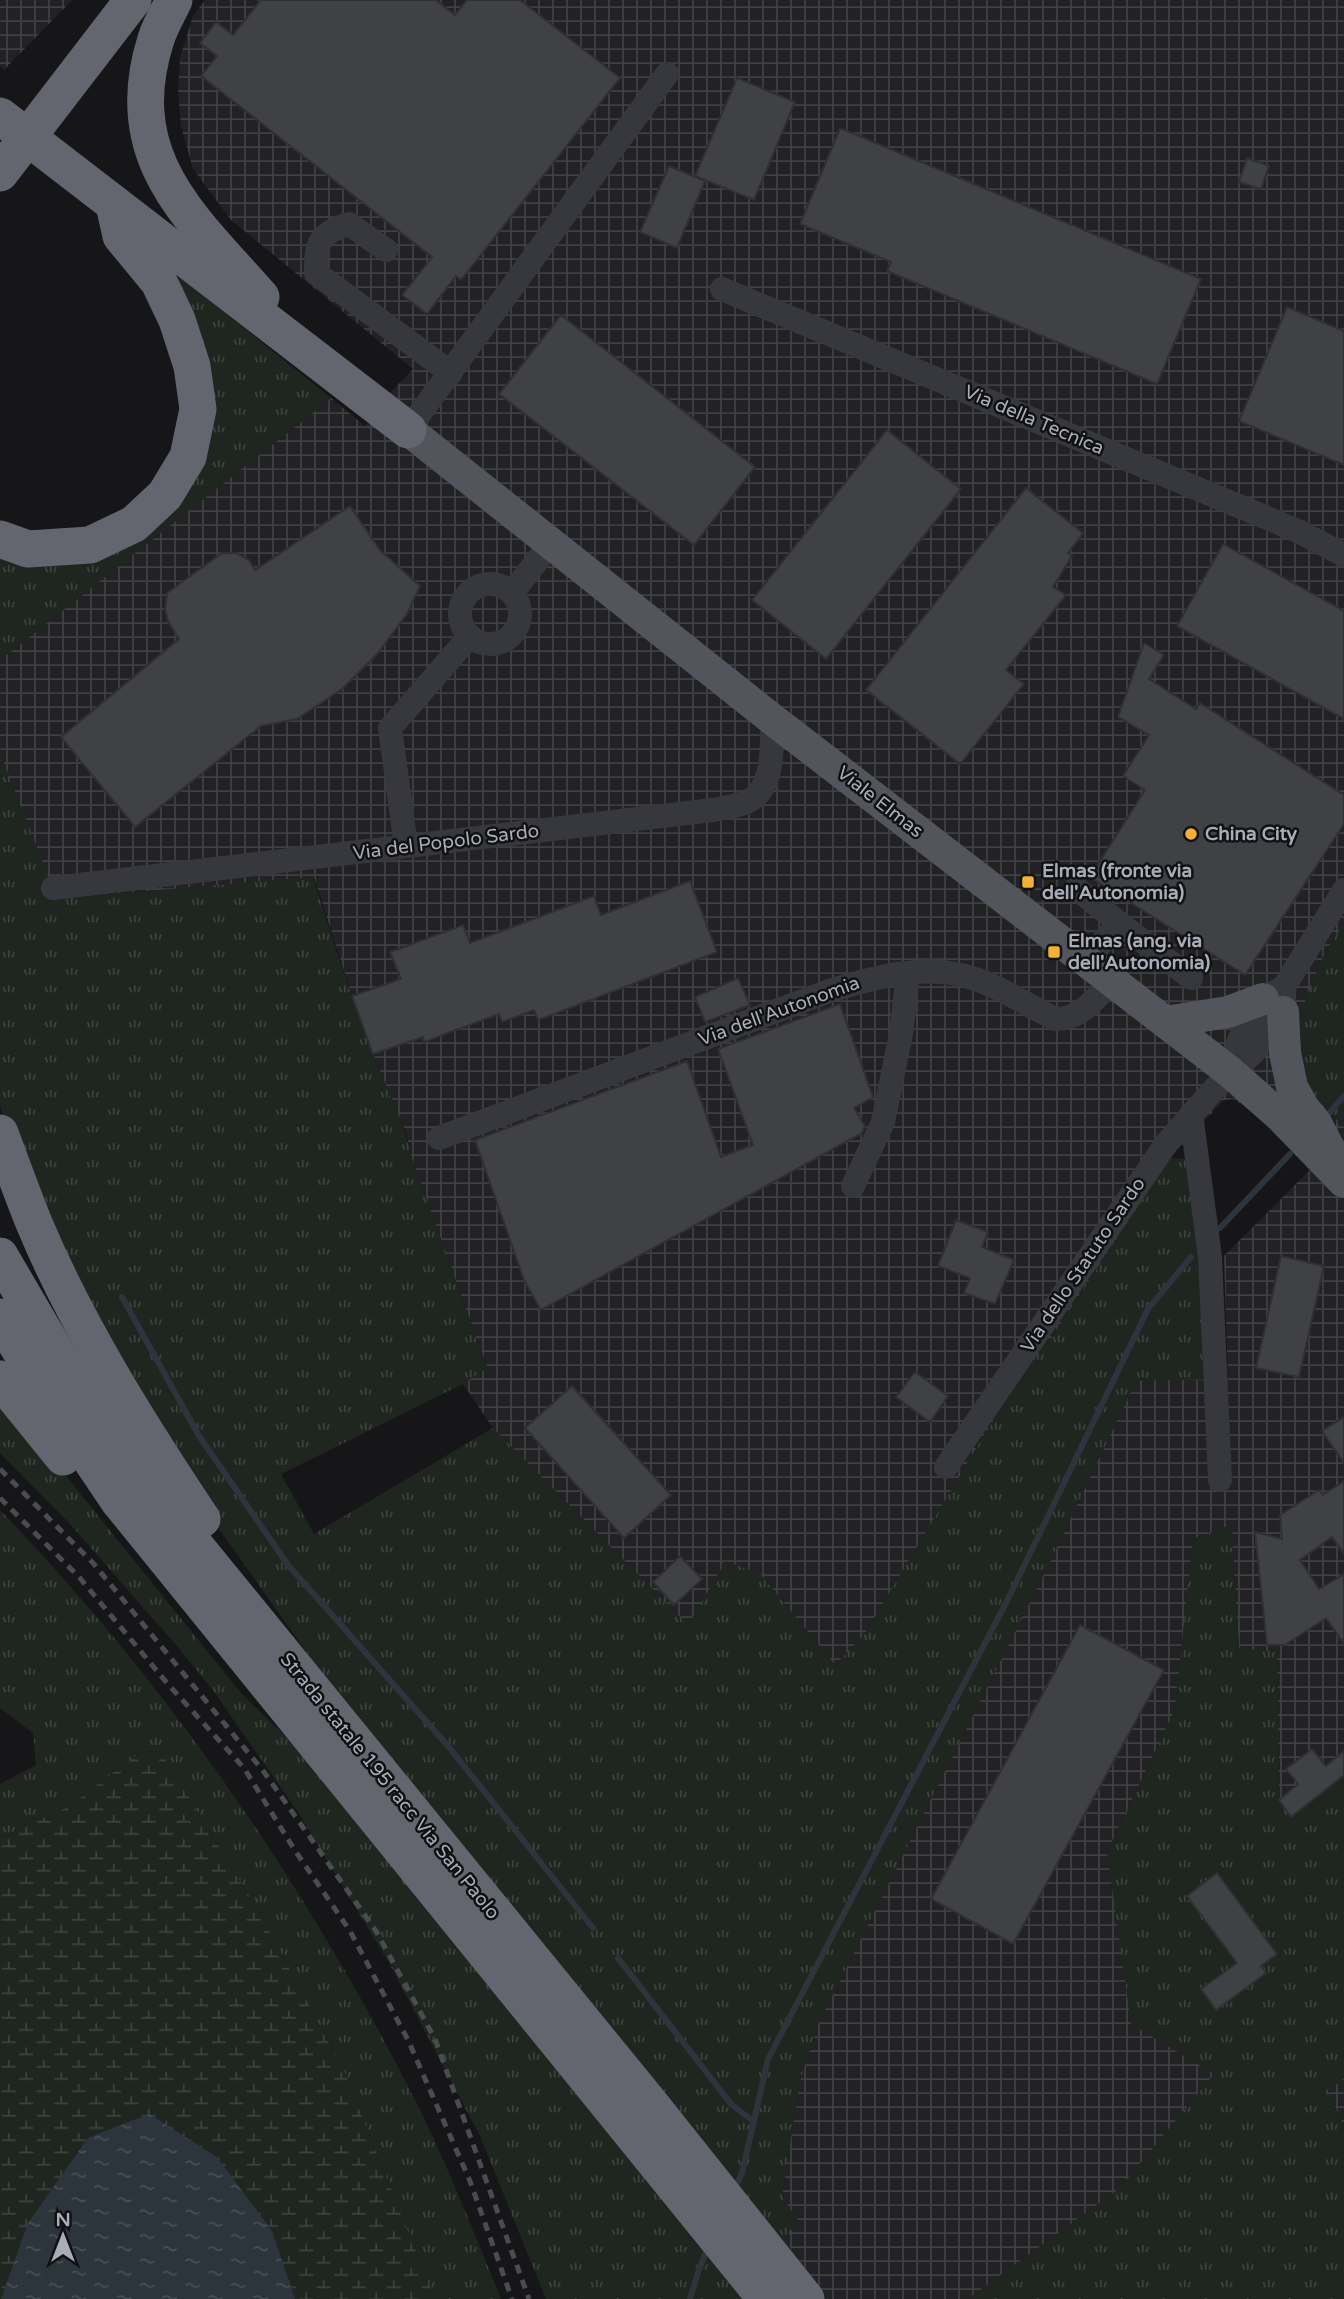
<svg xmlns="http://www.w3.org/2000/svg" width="1344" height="2299" viewBox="0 0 1344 2299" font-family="'Varela Round',sans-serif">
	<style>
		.industrial { fill: url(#industrial-grid) }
		.grass { fill: url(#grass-tufts) }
		.wetland { fill: url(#wetland-marsh) }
		.water { fill: url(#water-ripples) }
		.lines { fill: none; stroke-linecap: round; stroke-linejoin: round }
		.stream { stroke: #2c353c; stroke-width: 6 }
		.building { fill: #404145; stroke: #303034; stroke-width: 2 }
		.minor { stroke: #37383d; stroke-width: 24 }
		.major { stroke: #53555c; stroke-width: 32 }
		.highway { stroke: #63666e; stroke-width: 37 }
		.rail { stroke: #4a4c52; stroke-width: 5; stroke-dasharray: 9 7; stroke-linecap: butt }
		.poi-dot { fill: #f2b134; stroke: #111113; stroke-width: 2.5 }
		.labels { text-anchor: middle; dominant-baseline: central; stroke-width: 5; stroke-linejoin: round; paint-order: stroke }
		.street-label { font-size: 19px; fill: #a8adb8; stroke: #111113 }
		.poi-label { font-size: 19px; font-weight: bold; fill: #a8adb8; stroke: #111113; text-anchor: start }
	</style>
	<defs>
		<pattern id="industrial-grid" width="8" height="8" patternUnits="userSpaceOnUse" patternTransform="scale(1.75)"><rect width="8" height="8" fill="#222225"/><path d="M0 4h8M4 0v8" fill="none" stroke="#3f3f43"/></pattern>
		<pattern id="grass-tufts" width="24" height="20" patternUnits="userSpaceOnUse" patternTransform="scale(1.75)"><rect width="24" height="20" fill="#1e261f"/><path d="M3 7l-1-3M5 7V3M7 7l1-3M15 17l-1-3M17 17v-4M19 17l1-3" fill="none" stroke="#3c433d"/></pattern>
		<pattern id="wetland-marsh" width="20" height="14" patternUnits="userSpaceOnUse" patternTransform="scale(1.75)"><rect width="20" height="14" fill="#1e261f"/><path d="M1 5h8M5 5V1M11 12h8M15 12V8" fill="none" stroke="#3c433d"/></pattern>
		<pattern id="water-ripples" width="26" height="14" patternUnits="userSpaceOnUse" patternTransform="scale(1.75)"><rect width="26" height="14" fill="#2c353c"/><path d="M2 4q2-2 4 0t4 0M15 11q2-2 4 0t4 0" fill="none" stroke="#485056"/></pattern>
	</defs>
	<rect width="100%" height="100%" fill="#161618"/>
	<g class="industrial">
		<path d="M0,0h72l-68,70 -4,-4z"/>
		<path d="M205,0h1139v924l-20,30 -14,137 34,36v648l-53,42 -12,-17 -2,-147 -38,-5 -8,-123 -38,14 -18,171 -68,142 108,222 -96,115 -151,110h-140l-45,-60 -1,-42 17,-113 19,-60 228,-454 90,-190 92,-1 -4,-123 88,-88 -53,-51 -25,-18 -10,1 -54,58 -118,179 -18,16 -170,282 -29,30 -75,-91 -34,-12 -38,63 -195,-197 -30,-44 24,-17 -75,-208 -6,-26 -33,-79 -21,-58 -38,-119 -260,22 -54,-146v-93l331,-262 34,28 25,-33 23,-24 -182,-149 -38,-51 -12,-43 -3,-35 2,-34 13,-41z"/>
		<path d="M1344,2078v49l-16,-36z"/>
	</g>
	<g class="grass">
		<path d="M182,278l149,120 -331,262v-112l76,8 121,-89 -23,-187z"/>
		<path d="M0,753l47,120 7,26 259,-22c19,59 37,118 59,175 14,36 32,69 40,107l75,209 -24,16 -182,90 33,60 179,-106 195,197 38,-64 34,13 75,91 29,-30 170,-282 18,-16 118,-179 15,1 16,112 2,108 -67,2 -90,189 -228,454 -19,60 -17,113 18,26 -16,16 44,60h-282l-66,-163 -91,-173 -91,-151 -86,-123 -35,-43 -107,-122 -70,-71v-59l241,299 48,47 46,52 24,-66 -147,-207 -81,-130 -121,-253 -10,-30z"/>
		<path d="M1344,924v203l-34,-36 -12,-31 -1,-39 27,-67z"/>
		<path d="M0,1510c168,174 306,375 415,590 32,64 59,132 86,199h-66l-91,-228 -85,-159 -98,-160 -19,-1 -74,56 -68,31v-54l36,-19 -3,-32 -33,-25z"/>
		<path d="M1231,1525l8,123 38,4 2,148 13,17 52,-42v303l-16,13 16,36v172h-376l151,-110 95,-115 -83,-50 -24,-172 68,-142 18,-171z"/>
	</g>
	<path class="wetland" d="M142,1751l19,1 98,160 85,159 91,228h-435v-461l68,-31z"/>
	<path class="water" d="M149,2114l68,43 55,74 23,68h-294l27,-76 60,-85z"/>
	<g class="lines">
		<g class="stream">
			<path d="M1325,1118l19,-22"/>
			<path d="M1220,1228l70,-74"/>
			<path d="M122,1297l77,139 89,129 160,181 145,182"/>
			<path d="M618,1958l113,146 23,18"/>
			<path d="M734,2190l8,-17 26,-114 240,-460 140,-290 43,-52"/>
			<path d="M690,2299l9,-30 9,-21"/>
		</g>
	</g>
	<g class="building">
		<path d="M261,0h175l19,15 12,-15h53l100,78 -159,202 -5,-4 -29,38 -25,-19 30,-38 -231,-181 16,-20 -17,-13 16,-21 17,13z"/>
		<path d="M737,78l58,24 -41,98 -59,-24z"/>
		<path d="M840,128l361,151 -44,105 -270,-113 4,-9 -91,-38z"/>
		<path d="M1247,158l22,8 -8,23 -22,-7z"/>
		<path d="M669,166l36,15 -28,67 -37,-16z"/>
		<path d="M1287,307l57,24v134l-105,-44z"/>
		<path d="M561,315l194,152 -61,78 -195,-151z"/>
		<path d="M887,430l74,59 -135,170 -74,-59z"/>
		<path d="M1026,488l57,45 -15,20 4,3 -19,31 13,8 -60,75 18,14 -64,80 -94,-74z"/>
		<path d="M350,506l30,44 40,36 -13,28 -29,39 -36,36 -45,30 -36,7 -126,101 -74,-90 118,-98 -11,-18 -3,-12 2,-16 55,-40h14l13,7 6,10z"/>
		<path d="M1223,544l121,67v108l-167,-93z"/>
		<path d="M1144,643l20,12 -15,24 47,30 4,-6 144,92v29l-99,151 -155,-98 55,-87 -22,-14 26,-41 -31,-18z"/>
		<path d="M690,881l27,71 -179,68 -4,-10 -32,12 -3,-8 -75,28 -1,-5 -50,17 -21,-58 49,-17 -11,-27 73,-27 7,18 124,-47 7,19z"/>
		<path d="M738,978l12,27 -45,17 -10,-25z"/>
		<path d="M840,1004l33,93 -19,11 11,18 -3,7 -321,177 -17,-30 -49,-140 212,-79 34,96 32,-12 -35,-96z"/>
		<path d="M956,1220l32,12 -6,15 32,13 -19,44 -31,-11 6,-15 -32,-12z"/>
		<path d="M1281,1256l43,10 -25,111 -43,-9z"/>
		<path d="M915,1372l33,24 -18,26 -34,-25z"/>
		<path d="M572,1386l99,109 -47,43 -99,-110z"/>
		<path d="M1344,1417v46l-22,-32z"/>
		<path d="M1344,1481v73l-12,-17 -32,23 19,29 25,-15v70l-18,-26 -41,27h-18l-12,-113 27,7 -2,-24 39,-25 4,5z"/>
		<path d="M680,1556l22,23 -28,26 -21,-23z"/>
		<path d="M1080,1625l84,45 -151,274 -82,-45z"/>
		<path d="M1312,1749l14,17 18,-15v24l-53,42 -12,-17 19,-16 -12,-15z"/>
		<path d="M1217,1873l60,81 -16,12 5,7 -50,37 -15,-21 36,-26 -50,-67z"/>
	</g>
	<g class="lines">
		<g class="minor">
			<path d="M386,250l-37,-26c-29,8 -34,20 -33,49l135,100"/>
			<path d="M722,289l576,242 46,24"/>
			<path d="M408,430l259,-356"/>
			<circle cx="490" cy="614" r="30"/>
			<path d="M512,593l39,-50"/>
			<path d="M406,846l-16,-118 80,-92"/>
			<path d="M53,888l660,-78c11,-2 24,-4 34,-8 28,-13 25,-57 25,-83"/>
			<path d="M1076,888l43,35 -33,38"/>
			<path d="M1119,923l72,55"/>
			<path d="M1230,1072l9,-32 24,-41 21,-12 60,-97"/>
			<path d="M1191,1114l19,143 10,223"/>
			<path d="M439,1138l393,-148c42,-12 85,-25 129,-15 33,7 64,30 95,44 24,1 40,-21 56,-38"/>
			<path d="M853,1186l30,-64 18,-88 7,-61"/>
			<path d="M946,1467l220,-323 50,-57 37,-34 30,-41 1,-25"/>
		</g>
		<g class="major">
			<path d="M408,430l364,289 458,353 51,45 63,65"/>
			<path d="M1283,1012l2,41 7,34 11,20 13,16 15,29"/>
			<path d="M1165,1022l63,-10 35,-13"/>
		</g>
		<g class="highway">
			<path d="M174,0c-6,13 -14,26 -18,39 -38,119 34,177 105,258"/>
			<path d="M0,116l408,314"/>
			<path d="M0,173l133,-173"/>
			<path d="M0,539l28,10 62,-4 44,-21 31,-29 23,-38 10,-48 -6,-43 -15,-46 -18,-38 -38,-46 -6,-27"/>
			<path d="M0,1133c11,30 22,60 34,90 43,103 106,203 168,296"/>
			<path d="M0,1256l91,156 71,93 486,596 158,198"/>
			<path d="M0,1317l44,73 74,110 648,799"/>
			<path d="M0,1379l63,78"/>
		</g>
		<g class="rail">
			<path d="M0,1469l93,94 171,209 112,159 59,108 94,260"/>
			<path d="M0,1498l79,79 88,106 77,85 50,81 56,82 58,109 62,141 42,118"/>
		</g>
	</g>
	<g class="poi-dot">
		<circle cx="1191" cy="834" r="7"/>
		<rect x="1021" y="875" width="14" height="14" rx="3.5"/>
		<rect x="1047" y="945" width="14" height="14" rx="3.5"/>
	</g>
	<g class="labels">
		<g class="street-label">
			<text transform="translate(1034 420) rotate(23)">Via della Tecnica</text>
			<text transform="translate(880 802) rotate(38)">Viale Elmas</text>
			<text transform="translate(446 842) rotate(-7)">Via del Popolo Sardo</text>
			<text transform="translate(779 1011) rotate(-20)">Via dell'Autonomia</text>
			<text transform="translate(1083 1265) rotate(-56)">Via dello Statuto Sardo</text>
			<text transform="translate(390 1786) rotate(51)">Strada statale 195 racc Via San Paolo</text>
		</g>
		<g class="poi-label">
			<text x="1205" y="834">China City</text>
			<text x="1042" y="871">Elmas (fronte via<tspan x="1042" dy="22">dell'Autonomia)</tspan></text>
			<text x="1068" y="941">Elmas (ang. via<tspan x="1068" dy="22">dell'Autonomia)</tspan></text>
		</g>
	</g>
	<g transform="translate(63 2236)" stroke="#111113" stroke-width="5" paint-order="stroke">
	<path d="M0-5L12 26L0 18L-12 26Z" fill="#a8adb8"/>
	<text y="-10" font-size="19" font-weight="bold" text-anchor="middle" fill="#a8adb8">N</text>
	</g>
</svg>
